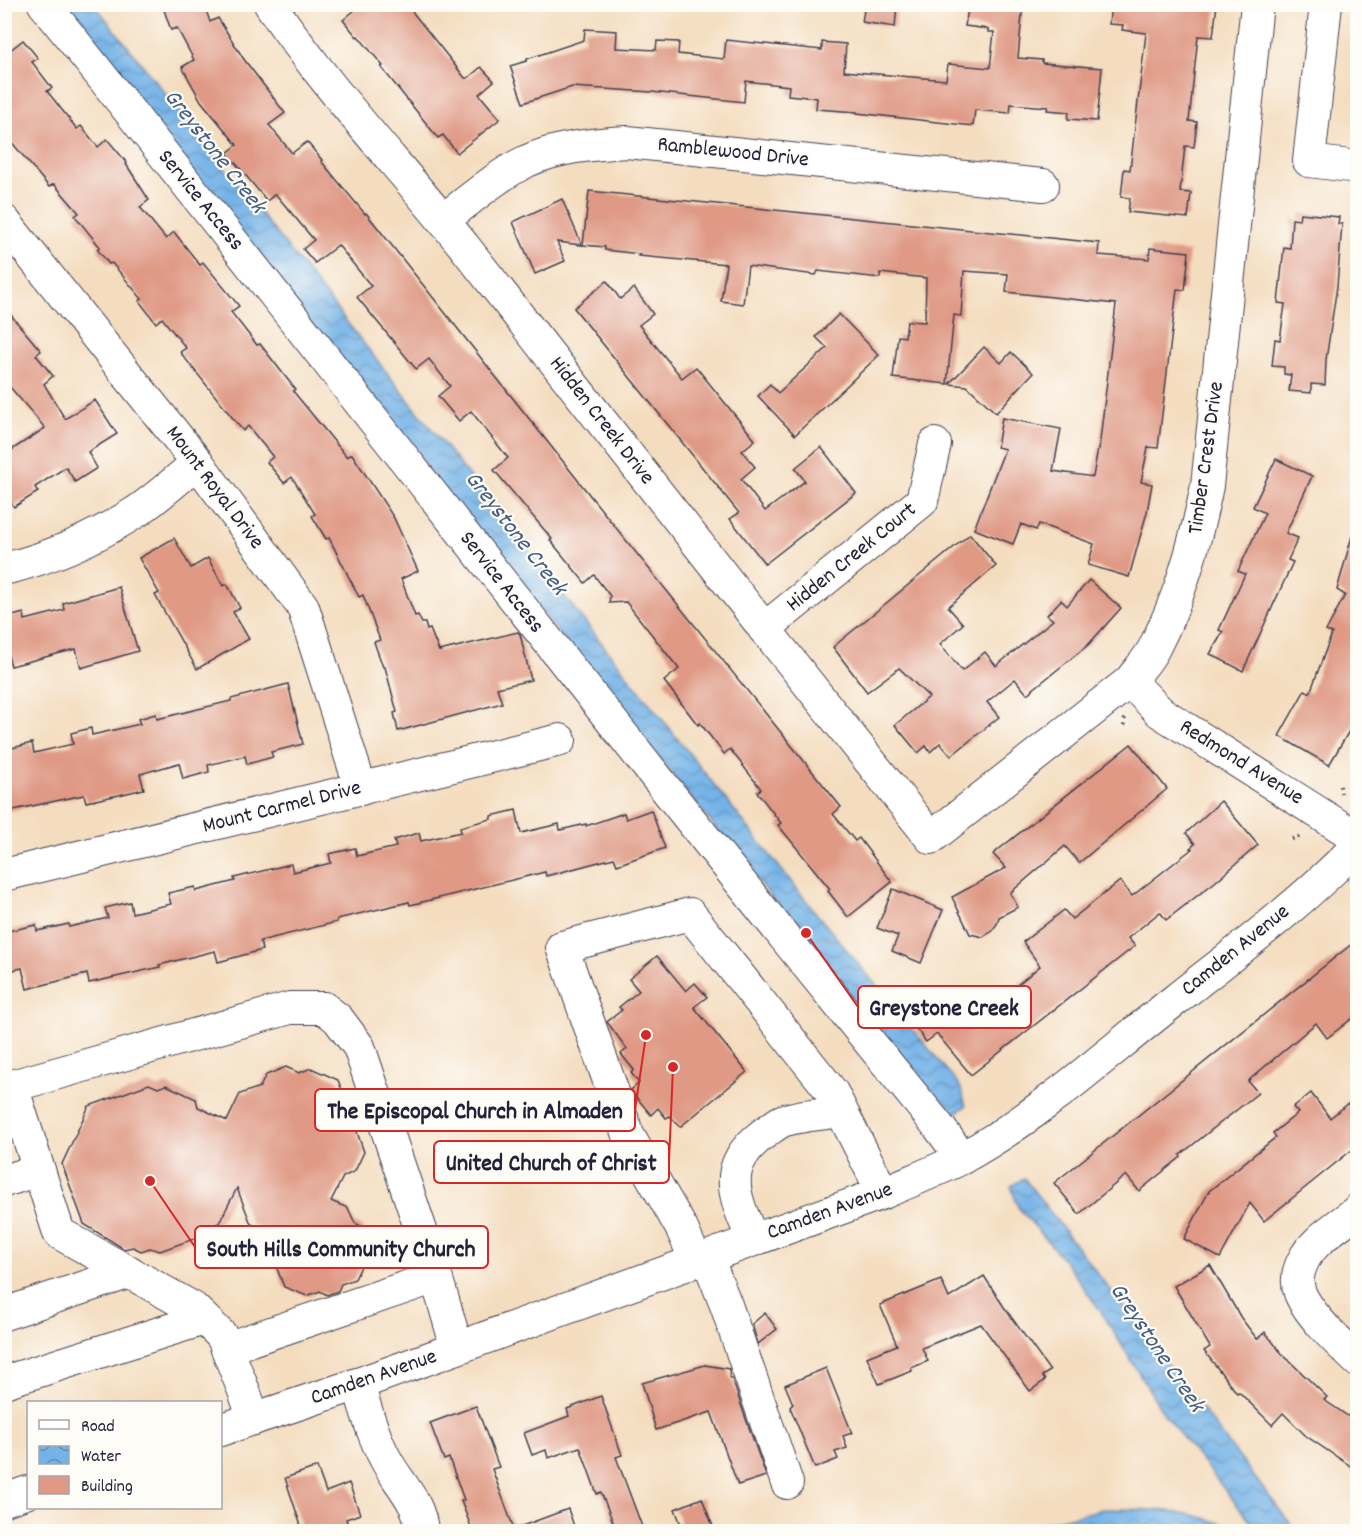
<svg xmlns="http://www.w3.org/2000/svg" width="1362" height="1536" viewBox="0 0 1362 1536" font-family="Dekko,sans-serif">
	<style>
		.water { fill: url(#water-waves); stroke: #4b6a91; stroke-width: 1.5 }
		.building { fill: #df9984 }
		.lines { fill: none; stroke-linecap: round; stroke-linejoin: round }
		.minor-casing { stroke: #423e4f; stroke-width: 34 }
		.path { stroke: #423e4f; stroke-width: 4; stroke-dasharray: 1.5 4.5; stroke-linecap: butt }
		.minor { stroke: #fff; stroke-width: 32 }
		.labels { text-anchor: middle; dominant-baseline: central; stroke-width: 4.5; stroke-linejoin: round; paint-order: stroke }
		.street-label { font-size: 22px; fill: #22223b; stroke: #fdfcf7 }
		.water-label { font-size: 24px; font-style: italic; fill: #435c80; stroke: #fdfcf7 }
		.leader { fill: none; stroke: #d62828; stroke-width: 2 }
		.callout-dot { fill: #d62828; stroke: #fdfcf7; stroke-width: 2 }
		.callout { fill: #fdfcf7; stroke: #d62828; stroke-width: 2 }
		.callout-label { font-size: 24px; text-anchor: middle; font-weight: bold; fill: #22223b }
	</style>
	<defs>
		<pattern id="water-waves" width="16" height="10" patternUnits="userSpaceOnUse" patternTransform="scale(1.5)"><rect width="16" height="10" fill="#74b3e7"/><path d="M0 5q4-4 8 0t8 0" fill="none" stroke="#5f91bc"/></pattern>
	</defs>
	<rect width="100%" height="100%" fill="#fdfcf7"/>
	<filter id="ink" filterUnits="userSpaceOnUse"><feTurbulence type="fractalNoise" baseFrequency=".0167" numOctaves="2"/><feDisplacementMap in="SourceGraphic" scale="12" xChannelSelector="R" yChannelSelector="G"/><feConvolveMatrix kernelMatrix="1 2 1 2 8 2 1 2 1" color-interpolation-filters="sRGB"/></filter>
	<filter id="wash" filterUnits="userSpaceOnUse"><feTurbulence type="fractalNoise" baseFrequency=".008" numOctaves="4" result="noise"/><feDisplacementMap in="SourceGraphic" scale="24" xChannelSelector="R" yChannelSelector="G"/><feGaussianBlur stdDeviation="1.35" result="paint"/><feColorMatrix in="noise" values="0 0 0 0 0 0 0 0 0 0 0 0 0 0 0 0 0 1.4 0 .05"/><feComposite in="paint" operator="in"/></filter>
	<g filter="url(#wash)">
		<rect width="100%" height="100%" fill="#f4ddbf"/>
		<g class="water">
			<path d="M53,5h42l721,908 144,173 6,20 -10,7 -20,-11z"/>
			<path d="M1024,1178l272,353h-38l-92,-114 -66,-107 -37,-51 -45,-52 -7,-21z"/>
			<path d="M1103,1509c45,0 93,-1 134,22h-216l23,-8z"/>
		</g>
		<g id="blocks">
			<g class="building">
				<path d="M162,4h42l6,18 8,-4 25,40 42,55 -16,12 23,28 15,-11 15,18 -1,1 44,53 1,-1 226,285 249,309 -8,7 22,27 4,-3 33,44 -44,35 -20,-26 2,-2 -52,-64 3,-2 -24,-31 4,-3 -31,-40 -6,5 -24,-31 -2,2 -34,-44 15,-12 -53,-67 -17,1 1,-7 -16,-21 -9,8 -35,-43 2,-1 -58,-69 14,-12 -37,-47 -12,10 -21,-25 12,-10 -21,-27 -13,10 -59,-72 14,-11 -33,-41 -23,18 -12,-14 11,-9 -36,-43 -3,-3 -8,7 -40,-48 10,-8 -36,-44 -19,-34 12,-7 -17,-32 -6,2z"/>
				<path d="M362,4h44l59,74h3l13,-11 13,14 -15,13 21,25 -43,34 -14,-18 -5,3 -57,-71 2,-1 -25,-30 -1,1 -14,-17z"/>
				<path d="M865,4h32l-2,23 -33,-5z"/>
				<path d="M969,4h54l-5,54 24,2v3l60,5 -5,53 -29,-2 1,-7 -22,-2 1,-3 -37,-3 -1,9 -35,-3 -2,16 -116,-13v-1l-41,-3 1,-11 -29,-3 1,-9 -43,-5 -2,21 -92,-10 -80,-5 -49,16 -13,-37 17,-5v-2l57,-19 1,-11 32,2 -1,17 40,2 1,-9 22,1 -1,12 46,5 2,-19 96,10v-8l24,2 -2,27 102,9 2,-16 42,4 4,-36h-6v-3l-23,-3z"/>
				<path d="M1111,4h106l-4,33 -15,-1 -9,85 8,1 -3,25 -9,-1 -5,46 11,1 -3,25 -60,-6 2,-14 -9,-1 3,-28 6,1 16,-137 -24,-3 1,-5 -14,-1z"/>
				<path d="M23,40l15,18 -6,4 20,26 -5,3 30,38 4,-3 17,21 9,-8 20,24 -1,1 23,36 -9,7 26,32 8,-7 26,33 3,-3 36,44 -8,6 26,33 3,-1 35,45 -2,2 54,66 5,-3 42,64 24,53 -17,8 14,37 3,-1 4,8h3l2,7 3,-1 9,22 79,-19 2,2 11,46 -34,8 5,15 -104,28 -4,-18 3,-1 -12,-45h-2l-9,-25 6,-2 -17,-45 -4,2 -30,-59 -3,1 -14,-23 3,-2 -23,-37 -8,6 -17,-21 6,-5 -25,-31 -5,5 -63,-79 6,-4 -24,-30 -6,5 -17,-22 3,-2 -30,-36 -3,1 -12,-15 3,-2 -25,-31 4,-3 -25,-29 -5,3 -45,-54v-78z"/>
				<path d="M589,191l510,52 -1,12 51,4 1,-11 39,4 -4,38 -8,-1 -19,159 -10,-1 -7,35 11,2 -5,28 -18,65 -41,-12 6,-21 -55,-20 -3,6 -15,-6 -8,20 -39,-15 31,-80 -8,-2 5,-29 59,11 -8,42 40,6 5,-29 1,1 17,-145 -110,-12 2,-18 -44,-3 -3,45 -7,-1 -7,69 -54,-6 5,-42 7,1 2,-16 18,1 1,-44 -46,-5v5l-62,-7 -2,4 -68,-9 -5,38 -22,-3 5,-37 -88,-8 2,-2 -35,-4v-3l-22,-2z"/>
				<path d="M562,199l20,46 -25,-3 8,19 -30,13 -22,-52z"/>
				<path d="M1300,213l39,4 -1,7h4l-5,62 -11,74 -1,25 -14,-1v9l-22,-2 2,-16 -7,-1v-7l-12,-1 3,-27 5,1 5,-36 -7,-1 6,-56 6,1 2,-29 7,1z"/>
				<path d="M607,281l13,18 14,-11 19,26 -14,11 16,20 27,33 14,-11 59,73 -13,11 13,16 -14,12 24,32 40,-30 -10,-13 26,-21 35,46 -91,71 -35,-45 9,-6 -165,-205z"/>
				<path d="M4,307l37,44 -5,4 17,21 -9,8 21,35 30,-19 22,34 -29,18 9,16 -22,14 -9,-15 -31,20 3,5 -24,15 -10,-14v-38l41,-27 -41,-48z"/>
				<path d="M839,314l40,41 -84,80 -37,-39 12,-12 8,9 49,-45 -11,-11z"/>
				<path d="M984,347l17,16 10,-11 22,21 -37,40 -29,-27 -18,-2z"/>
				<path d="M1276,459l36,17 -26,57 12,5 -10,22 5,2 -50,109 -33,-17 13,-22 -4,-2 26,-56 -7,-3 27,-58 -12,-6z"/>
				<path d="M970,534l26,32 -48,41 15,17 -23,20 22,27 23,-19 11,14 57,-46 -6,-5 14,-15 6,6 22,-26 32,28 -33,37 -61,49 -12,-15 -28,23 12,15 -48,39 -11,-13 -10,9 -4,-6 -8,7 -23,-28 34,-28 -30,-29 -32,24 -34,-45z"/>
				<path d="M1352,536l6,1v179l-29,49 -50,-29 26,-46 5,3 22,-60 -6,-2 19,-36 -8,-5z"/>
				<path d="M174,538l17,30 17,-10 15,28 4,-2 13,24 -7,4 16,27 -52,30 -42,-74 4,-2 -20,-35z"/>
				<path d="M119,587l19,64 -57,17 -5,-19 -65,17 -3,-10 -4,2v-40l20,-5 1,7 39,-10 -1,-7z"/>
				<path d="M288,684l15,60 -32,8 2,5 -26,7 -2,-8 -37,9 1,7 -26,7 -4,-16 -39,11 4,15 -25,6 -33,7 -2,-7 -80,17v-62l28,-7 2,10 39,-9 -2,-11 20,-5 1,7 48,-11 -2,-5 18,-5 1,5 74,-18v-2z"/>
				<path d="M1131,744l36,45 -88,74 -14,-17 -55,47 8,14 -19,10 -2,7 -6,8 -8,5 -13,-3 -18,-37 54,-29 -13,-14z"/>
				<path d="M1221,801l37,44 -43,37 -49,38 -6,-8 -32,26 7,8 -164,129 -34,-41 -11,8 -16,-22 18,-13 15,21 18,-14 8,11 71,-59 -17,-24 41,-32 8,9 48,-38 12,15 60,-47 -2,-1 5,-4 -9,-11z"/>
				<path d="M516,810l5,23 38,-9 1,6 26,-6v2l38,-13 2,6 25,-9 14,38 -48,17 -3,-7 -68,18 -1,-4 -135,33 -1,-3 -72,17v3l-77,19 2,9 -44,12 -3,-11 -56,14 1,2 -71,16 -2,-9 -60,15 -5,-21 -18,4v-40l32,-7 1,6 32,-7v3l39,-9 -3,-10 25,-6 2,11 39,-9 -3,-11 27,-6 1,4 39,-10 -1,-3 57,-14 2,8 38,-9 -2,-9 26,-6 2,8 39,-9 -2,-7 25,-7 2,8 40,-9 -1,-5 31,-8v-3z"/>
				<path d="M893,889l50,21 -22,53 -29,-12 6,-15 -21,-8z"/>
				<path d="M1358,939v75l-31,24 -11,-15 -68,58 10,12 -78,62 1,2 -42,34 -13,-16 -47,39 -25,-31z"/>
				<path d="M657,956l29,35 9,-8 12,14 -13,10 53,65 -67,55 -10,-11 -4,2 -8,-10 -7,7 -19,-23 -1,-2 8,-7 -8,-10 3,-3 -13,-16 6,-5 -20,-27 15,-12 -3,-3 20,-16 -10,-12z"/>
				<path d="M286,1067l13,6 12,-5 27,12 5,13 12,6 8,20 -6,13 7,20 -9,19 -12,6 -12,24 17,7 7,15 6,3 3,9 -4,9 5,14 -10,21 -14,5 -3,7 -11,4 -7,-4 -13,5 -23,-9 -11,-29 1,-3 -4,-13 3,-8 -22,-10 -14,-36 -18,35 -10,4 -4,8 -45,16 -10,-3 -9,3 -8,-4 -9,2 -40,-25 -22,-60 27,-58 60,-22 9,4 8,-3 30,14 2,8 29,14 13,-27 20,-7 6,-12z"/>
				<path d="M1311,1093l19,25 28,-22v49l-94,76 -14,-18 -30,55 -36,-19 25,-48 67,-54 -3,-4 25,-20 -5,-6z"/>
				<path d="M1210,1265l31,53 16,21 8,-7 17,22 45,43 -3,3 34,23v48l-52,-35 -23,-23 -11,12 -33,-33 -2,1 -33,-42 6,-4 -36,-61z"/>
				<path d="M984,1276l20,31 46,64 -8,5 3,4 -15,11 -49,-67 -59,24 6,13 -17,7 1,3 -33,13 -12,-27 30,-12 -17,-40 61,-25 8,18z"/>
				<path d="M765,1313l12,16 -19,15 -6,-20z"/>
				<path d="M705,1365l24,4 1,9 2,1 34,97 -28,9 -27,-73 -55,18 -14,-47z"/>
				<path d="M826,1368l26,65 -9,3 4,12 -12,4 3,7 -23,9 -25,-61 3,-3 -8,-19z"/>
				<path d="M601,1396l21,59 -6,2 28,75h-27l-16,-40 -4,2 -17,-47 -32,11 -2,-8 -14,5 -8,-22 45,-17 -2,-7z"/>
				<path d="M476,1406l23,61 -7,2 22,60 54,-20 8,23h-103l-12,-31 3,-1 -15,-42 -5,2 -14,-37z"/>
				<path d="M317,1467l9,25 23,-9 11,31 -14,5 4,13h-47l-18,-54z"/>
				<path d="M702,1498l13,34h-31l-9,-23z"/>
			</g>
		</g>
	</g>
	<g filter="url(#ink)">
		<use href="#blocks" fill-opacity="0" stroke="#423e4f" stroke-width="1.5"/>
		<g class="lines">
			<g class="minor-casing">
				<g id="minor">
					<path d="M44,4c299,374 591,753 895,1123l23,31"/>
					<path d="M270,4c58,87 132,164 197,246 154,197 308,393 464,588l199,-157c8,-11 18,-21 24,-33 27,-52 41,-105 53,-162l50,-482"/>
					<path d="M1326,4l-17,157 49,6"/>
					<path d="M443,220c27,-20 53,-44 84,-59 31,-14 67,-17 100,-19l416,43"/>
					<path d="M4,221l194,242 105,144 58,182"/>
					<path d="M4,569c47,-11 91,-31 132,-57 21,-14 41,-33 62,-49"/>
					<path d="M764,629l158,-128 13,-57"/>
					<path d="M1130,681l30,31 198,126"/>
					<path d="M4,875l556,-135"/>
					<path d="M4,1181l35,-11"/>
					<path d="M1358,1210c-18,15 -45,30 -55,51 -5,10 -7,21 -3,32 9,22 40,51 58,68"/>
					<path d="M753,1240c-18,-42 -34,-73 10,-106 6,-4 13,-10 19,-13 17,-6 42,-7 59,-10"/>
					<path d="M707,1257l19,48 61,178"/>
					<path d="M696,1261l-14,-32 -54,-94 -66,-188 128,-33 142,178 51,101"/>
					<path d="M4,1314l126,-42"/>
					<path d="M227,1348l209,-71"/>
					<path d="M4,1382l200,-63"/>
					<path d="M358,1384c8,25 14,50 27,74 12,24 36,45 37,74"/>
					<path d="M254,1419l-10,-28 -22,-55 -29,-28 -134,-75 -47,-147 278,-78h34l14,11 21,28 74,219 24,82"/>
					<path d="M220,1430l138,-46 525,-191c27,-12 54,-22 79,-35 77,-42 144,-104 212,-157 63,-50 128,-98 184,-156"/>
					<path d="M4,1500l24,-8"/>
				</g>
			</g>
			<g class="path">
				<path d="M1124,726l1,-9"/>
				<path d="M1340,786l1,7"/>
				<path d="M1292,839l10,-3"/>
			</g>
			<use href="#minor" class="minor"/>
		</g>
	</g>
	<g class="labels">
		<g class="street-label">
			<text transform="translate(733 153) rotate(6)">Ramblewood Drive</text>
			<text transform="translate(200 201) rotate(51)">Service Access</text>
			<text transform="translate(601 421) rotate(52)">Hidden Creek Drive</text>
			<text transform="translate(1207 458) rotate(-82)">Timber Crest Drive</text>
			<text transform="translate(214 488) rotate(53)">Mount Royal Drive</text>
			<text transform="translate(852 558) rotate(-39)">Hidden Creek Court</text>
			<text transform="translate(501 583) rotate(52)">Service Access</text>
			<text transform="translate(1241 763) rotate(32)">Redmond Avenue</text>
			<text transform="translate(282 808) rotate(-14)">Mount Carmel Drive</text>
			<text transform="translate(1236 951) rotate(-39)">Camden Avenue</text>
			<text transform="translate(830 1212) rotate(-20)">Camden Avenue</text>
			<text transform="translate(374 1378) rotate(-19)">Camden Avenue</text>
		</g>
		<g class="water-label">
			<text transform="translate(214 152) rotate(52)">Greystone Creek</text>
			<text transform="translate(515 534) rotate(52)">Greystone Creek</text>
			<text transform="translate(1156 1348) rotate(56)">Greystone Creek</text>
		</g>
	</g>
	<path class="leader" d="M806 933L858 1007M646 1035L635 1110M673 1067L669 1162M150 1181L195 1247"/>
	<g class="callout-dot">
		<circle cx="806" cy="933" r="6"/>
		<circle cx="646" cy="1035" r="6"/>
		<circle cx="673" cy="1067" r="6"/>
		<circle cx="150" cy="1181" r="6"/>
	</g>
	<g class="callout">
		<rect x="858" y="986" width="173" height="42" rx="6"/>
		<rect x="315" y="1089" width="320" height="42" rx="6"/>
		<rect x="434" y="1141" width="235" height="42" rx="6"/>
		<rect x="195" y="1226" width="293" height="42" rx="6"/>
	</g>
	<g class="callout-label">
		<text x="944" y="1015">Greystone Creek</text>
		<text x="475" y="1118">The Episcopal Church in Almaden</text>
		<text x="551" y="1170">United Church of Christ</text>
		<text x="341" y="1256">South Hills Community Church</text>
	</g>
	<rect width="1362" height="1536" fill="none" stroke="#fdfcf7" stroke-width="24"/>
	<rect x="27" y="1401" width="195" height="108" fill="#fdfcf7" stroke="#a5a5ac" stroke-width="1.5"/>
	<rect x="39" y="1420" width="30" height="9" fill="#ffffff" stroke="#a5a5ac" stroke-width="1.5"/>
	<text x="81" y="1431" font-size="18" fill="#22223b">Road</text>
	<rect x="39" y="1446" width="30" height="18" fill="url(#water-waves)" stroke="#a5a5ac" stroke-width="1.5"/>
	<text x="81" y="1461" font-size="18" fill="#22223b">Water</text>
	<rect x="39" y="1476" width="30" height="18" fill="#df9984" stroke="#a5a5ac" stroke-width="1.5"/>
	<text x="81" y="1491" font-size="18" fill="#22223b">Building</text>
</svg>
